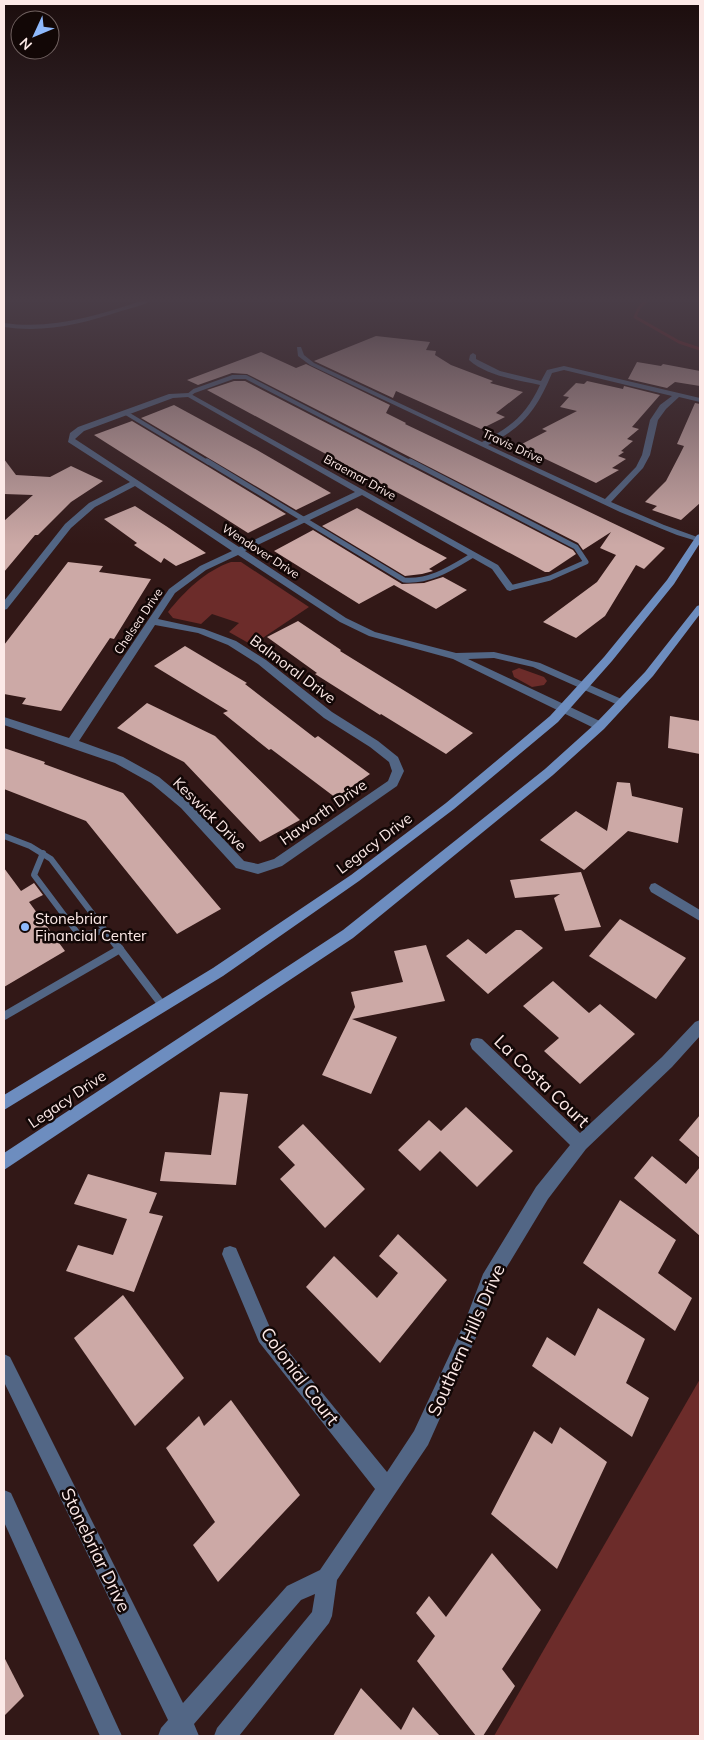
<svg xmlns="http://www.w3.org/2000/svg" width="704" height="1740" viewBox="0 0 704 1740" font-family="Mulish,sans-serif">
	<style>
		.green { fill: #6c2c2a }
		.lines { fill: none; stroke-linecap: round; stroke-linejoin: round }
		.stream { stroke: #71161a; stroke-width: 3 }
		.building { fill: #cca9a6 }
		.lane-far3 { stroke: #526685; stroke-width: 4 }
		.lane-far2 { stroke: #526685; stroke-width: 5 }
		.lane-far1 { stroke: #526685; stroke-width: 6 }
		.lane { stroke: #526685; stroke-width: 8 }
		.street { fill: #526685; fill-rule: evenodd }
		.secondary { fill: #6d8dbf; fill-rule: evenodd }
		.poi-dot { fill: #8eb9fc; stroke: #120706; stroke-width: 2 }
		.labels { text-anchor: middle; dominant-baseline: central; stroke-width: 5; stroke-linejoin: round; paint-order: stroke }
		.far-street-label { font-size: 12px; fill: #fce9e7; stroke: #120706 }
		.street-label { font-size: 15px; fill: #fce9e7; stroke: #120706 }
		.poi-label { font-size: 15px; fill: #fce9e7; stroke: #120706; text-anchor: start }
		.near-street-label { font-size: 18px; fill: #fce9e7; stroke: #120706 }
	</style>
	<rect width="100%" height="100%" fill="#321817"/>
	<g class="green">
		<path d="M231,562h10l68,45 -57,38 -23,-13 10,-9 -27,-9 -11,10 -28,-6 -5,-6c17,-21 37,-41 63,-50z"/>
		<path d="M519,668l25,9 3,4 -3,4 -12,2 -18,-10 -2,-6z"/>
		<path d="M700,1379v357h-206z"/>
	</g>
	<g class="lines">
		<path class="stream" d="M646,301l-7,7 -4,9 44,25 21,7"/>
	</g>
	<g class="building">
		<path d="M376,336l54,6 -4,8 10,1 -1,4 16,10 42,16 -3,2 33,9 -27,21 9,4 -24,12 -85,-38 -3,7 -79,-37z"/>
		<path d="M261,352l35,16 10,-4 84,41 -4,8 20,10 -1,1 260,124 -21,21 -8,-4 -31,51 -29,22 -33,-16 54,-40 19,-27 -16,-7 11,-16 -28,18 -5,-7 -331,-169 -15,-1 -34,12 -11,-5z"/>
		<path d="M637,362l24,4 2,-2 37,7v15l-25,-4 -8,6 -39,-9z"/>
		<path d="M234,381h11l328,169 3,4 -27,18h-4l-338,-182z"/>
		<path d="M587,381l36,8 1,-3 36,9 -28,32 7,2 -12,10 6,2 -12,10 3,1 -6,4 8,3 -14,9 7,2 -23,13 -78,-37 29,-15 -5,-2 35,-18 -17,-4 9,-10 -6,-1 13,-13 8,1z"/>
		<path d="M695,403l5,1v99l-19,17 -29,-10 5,-4 -12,-4 21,-21 13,-25 5,-10 -7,-2z"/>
		<path d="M174,405l83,45 74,43 -35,17 -155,-92z"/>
		<path d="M132,421l75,45 79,48 -38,19 -154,-98z"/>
		<path d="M4,459l12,16 34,2 21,-11 32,15 -32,21 -33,33h-3l-31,37v-51l29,-26 -29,-1z"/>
		<path d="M135,506l31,20 40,27 -30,13 -12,-8 -3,5 -27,-18 3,-2 -33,-24z"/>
		<path d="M357,508l62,35 28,15 -18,11 4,2 -11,3 -17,2 -83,-50z"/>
		<path d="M313,530l89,54 22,-1 19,-6 24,13 -31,19 -42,-24 -35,19 -85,-53z"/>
		<path d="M68,562l35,4 -4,6 52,7 -37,60 -4,-1 -49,73 -39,-7 4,-6 -22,-4v-49z"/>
		<path d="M298,621l43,29 -1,1 133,82 -27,21 -65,-40 -1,1 -65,-41 2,-1 -50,-36z"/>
		<path d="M185,646l62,37 -2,1 70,54 3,-2 52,38 -34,24 -65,-49 -2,1 -46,-37 5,-2 -74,-45z"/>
		<path d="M147,703l68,33 85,84 -40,22 -76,-80 -67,-34z"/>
		<path d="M670,716l30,5v33l-32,-6z"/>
		<path d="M4,748l41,14 -1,2 79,29 98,116 -44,25 -91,-113 -82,-32z"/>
		<path d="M617,782l13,1 2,13 51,12 -5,35 -50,-12 -44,39 -44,-30 36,-29 31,20z"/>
		<path d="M4,868l17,23 13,-8 9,12 -14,7 36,49 -61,36z"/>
		<path d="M581,872l20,55 -36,4 -11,-33 6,-4 -45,4 -5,-18z"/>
		<path d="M620,919l66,39 -30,41 -67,-43z"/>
		<path d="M516,930h5l22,18 -55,46 -42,-38 22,-17 18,15z"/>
		<path d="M426,945l19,56 -93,18 45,18 -26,57 -49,-19 33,-68 -4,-15 52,-10 -9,-31z"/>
		<path d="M553,981l36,32 11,-9 35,30 -55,50 -36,-33 15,-13 -36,-32z"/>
		<path d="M220,1092l28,2 -12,91 -76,-4 5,-29 46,3z"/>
		<path d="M466,1107l47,44 -36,36 -37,-36 -20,20 -22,-21 31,-30 12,11z"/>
		<path d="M700,1115v43l-21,-18z"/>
		<path d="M303,1124l62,65 -40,39 -45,-49 15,-14 -17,-18z"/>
		<path d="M652,1156l34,28 14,-17v69l-66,-58z"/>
		<path d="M88,1174l69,19 -8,20 14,3 -29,76 -68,-21 12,-26 35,10 14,-36 -53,-15z"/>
		<path d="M620,1200l56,40 -18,33 34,25 -17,33 -92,-68z"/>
		<path d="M398,1234l49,46 -67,83 -74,-76 28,-31 43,42 21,-25 -19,-17z"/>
		<path d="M123,1295l61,83 -49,48 -61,-88z"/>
		<path d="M598,1308l47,31 -19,44 23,15 -17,39 -100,-71 15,-29 28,19z"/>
		<path d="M231,1400l69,95 -82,87 -25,-37 22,-23 -49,-74 33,-32 5,10z"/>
		<path d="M560,1427l47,35 -50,107 -66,-55 43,-83 18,13z"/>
		<path d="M492,1553l49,57 -39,59 13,17 -32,50h-7l-59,-75 18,-25 -19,-23 13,-17 17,21z"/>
		<path d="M4,1657l20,39 -20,20z"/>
		<path d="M361,1688l40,42 12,-23 27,29h-107z"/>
	</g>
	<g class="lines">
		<g class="lane-far3">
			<path d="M189,395l5,-4 39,-14h13l166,86"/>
			<path d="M126,413l83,50"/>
		</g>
		<g class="lane-far2">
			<path d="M207,461l197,119c27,2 47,-12 69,-25"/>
			<path d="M410,461l166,86 10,15 -36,16 -40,10"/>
		</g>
		<g class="lane-far1">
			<path d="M4,836l26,10 21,13 62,82"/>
			<path d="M43,853l-9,22 45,60 27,-4"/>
		</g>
		<g class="lane">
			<path d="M112,939l51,67"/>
			<path d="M4,1016l116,-67"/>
		</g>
		<g class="street">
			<path d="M141,301h9c-8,5 -19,7 -29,10 -39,13 -76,22 -117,16v-4c48,7 91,-7 137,-22z"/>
			<path d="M297,347h4l3,8 10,8 168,79c29,-15 44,-27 58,-57 -23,-5 -53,-9 -71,-25l1,-5 3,-2 3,2v4l24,12 41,10 6,-11 17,-4 136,32v4l-21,-5 -13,12 -8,11 -8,35 -7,13 -32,34 53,23 36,13v4l-23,-7 -57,-23 -310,-147 -12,-9zM564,370l108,26 -12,9 -10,15 -8,35 -6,12 -31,32 -117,-54c36,-18 49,-36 64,-72z"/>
			<path d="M189,393l309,172 17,23 -5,3 -3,-1 -15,-21 -130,-74 -117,56 101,67 29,14 81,21 38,-1 46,11 86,38 1,2 -1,2h-8l-85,-38 -39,-9 -26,1 136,64 1,3 -5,4 -4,-1 -143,-70 -84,-23 -29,-14 -102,-67 -32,15 -31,23 -17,26 46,10 32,12 30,19 66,52 46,29 20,16 6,14 -7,15 -115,80 -24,8 -22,-6 -55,-60 -30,-25 -36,-20 -111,-38v-8l65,21 100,-149 31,-23 32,-15 -97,-65 -40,21 -24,21 -64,81 -3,1v-9l61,-77 24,-21 41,-21 -62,-40 2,-9 8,-6 91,-33zM188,397l167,95 -116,55 -164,-108 9,-8 89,-33zM155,625l43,8 30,12 30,19 66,54 46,29 19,15 3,9 -4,10 -114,78 -16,5 -14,-3 -55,-59 -30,-25 -36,-20 -44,-16z"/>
			<path d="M655,883l45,27v11l-49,-29 -2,-4 2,-4z"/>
			<path d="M700,1020v16l-28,31 -86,82 -38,50 -52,86 -18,48 -50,112 -91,135 -5,36 -3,7 -90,113h-25l3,-8 95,-116 3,-18 -14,6 -107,124 5,12h-41l3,-8 7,-8 -164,-338v-28l6,3 173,346 104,-117 33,-16 55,-81 -116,-147 -37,-88 2,-6 6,-2 6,2 35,82 116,142 27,-41 50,-107 19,-50 53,-87 34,-42 -98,-96 -2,-5 2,-5 5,-1 5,1 98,94 82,-76 33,-35z"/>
			<path d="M4,1490l7,3 111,243h-22l-96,-214z"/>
		</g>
		<g class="secondary">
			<path d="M700,534v9l-26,41 -62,77 -54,61 -104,87 -95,72 -136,95 -219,134v-15l209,-127 138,-93 95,-72 104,-87 54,-59 63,-77 30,-45z"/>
			<path d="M700,605v9l-47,62 -49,53 -51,46 -200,163 -349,232v-17l339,-223 202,-161 51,-46 49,-51 52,-66z"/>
		</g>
	</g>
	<linearGradient id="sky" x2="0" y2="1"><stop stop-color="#1c0d0d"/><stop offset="0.55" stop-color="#493d47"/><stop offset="1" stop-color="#493d47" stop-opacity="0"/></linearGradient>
	<rect width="704" height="545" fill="url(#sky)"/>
	<circle class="poi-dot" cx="25" cy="927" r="5"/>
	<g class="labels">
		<g class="far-street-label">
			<text transform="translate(513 446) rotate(25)">Travis Drive</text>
			<text transform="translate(360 477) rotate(29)">Braemar Drive</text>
			<text transform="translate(261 551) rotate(33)">Wendover Drive</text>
			<text transform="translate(138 621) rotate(-56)">Chelsea Drive</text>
		</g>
		<g class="street-label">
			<text transform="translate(293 669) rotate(37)">Balmoral Drive</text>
			<text transform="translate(323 812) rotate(-35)">Haworth Drive</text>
			<text transform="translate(210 814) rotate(45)">Keswick Drive</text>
			<text transform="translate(374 843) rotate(-37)">Legacy Drive</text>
			<text transform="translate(67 1099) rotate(-34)">Legacy Drive</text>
		</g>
		<g class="poi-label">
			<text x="35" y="918">Stonebriar<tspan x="35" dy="17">Financial Center</tspan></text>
		</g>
		<g class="near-street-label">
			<text transform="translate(542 1081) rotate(44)">La Costa Court</text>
			<text transform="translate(466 1340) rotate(-66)">Southern Hills Drive</text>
			<text transform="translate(300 1376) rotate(53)">Colonial Court</text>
			<text transform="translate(96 1550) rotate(64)">Stonebriar Drive</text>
		</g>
	</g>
	<rect width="704" height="1740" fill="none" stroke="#fce9e7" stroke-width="10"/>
	<g transform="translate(35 35) rotate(226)"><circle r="24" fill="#120706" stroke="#706160"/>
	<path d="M0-4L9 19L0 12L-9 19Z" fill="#8eb9fc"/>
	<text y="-8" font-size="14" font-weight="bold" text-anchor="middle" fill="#fce9e7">N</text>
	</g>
</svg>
